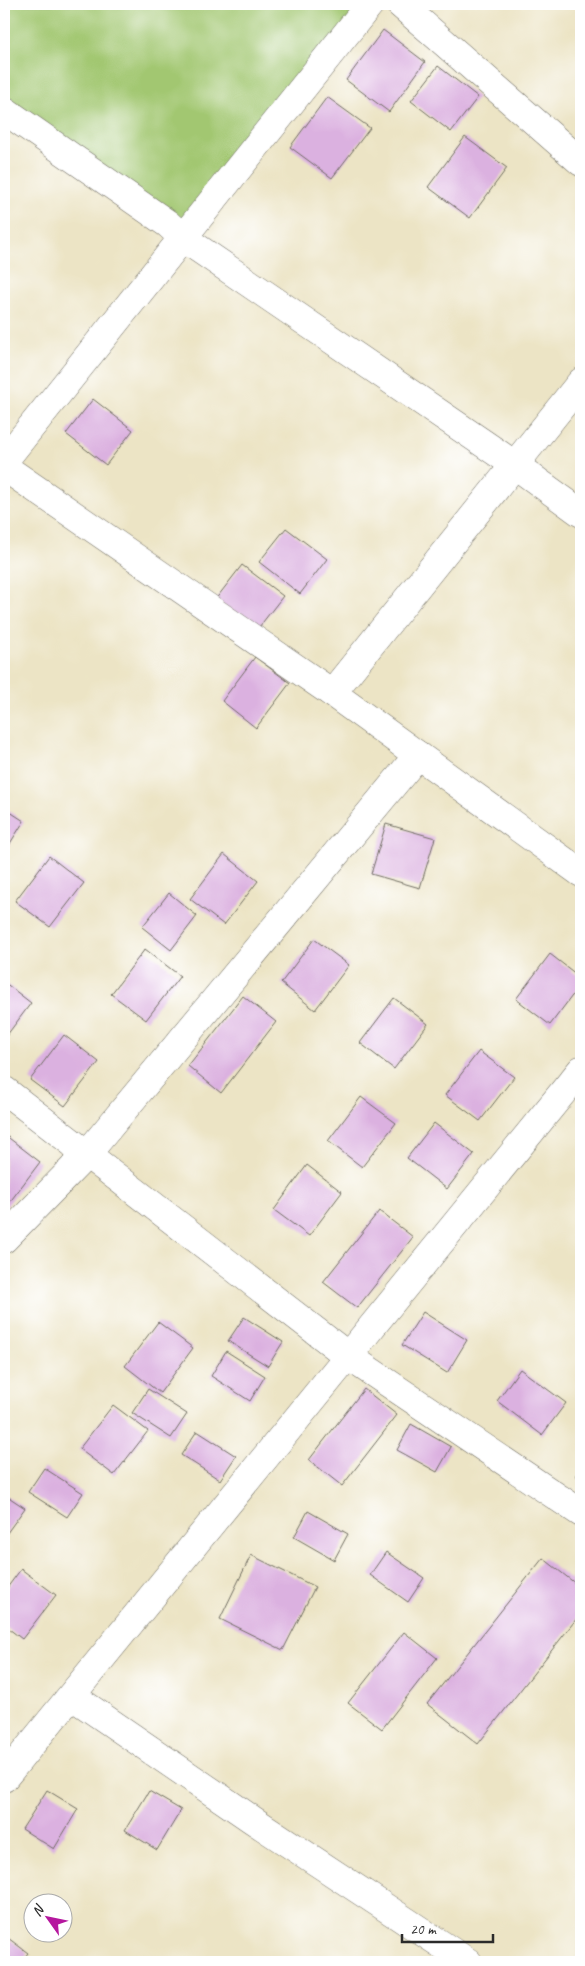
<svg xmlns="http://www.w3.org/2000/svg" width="585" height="1966" viewBox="0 0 585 1966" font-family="Caveat,sans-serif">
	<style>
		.green { fill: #a2c771; stroke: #66794e }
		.building { fill: #dbb1e0 }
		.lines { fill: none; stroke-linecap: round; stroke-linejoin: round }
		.minor-casing { stroke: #6f6c61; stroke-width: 29 }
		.path { stroke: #6f6c61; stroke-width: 3; stroke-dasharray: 1 4; stroke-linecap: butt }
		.minor { stroke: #fff; stroke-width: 28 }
	</style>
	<rect width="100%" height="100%" fill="#fff"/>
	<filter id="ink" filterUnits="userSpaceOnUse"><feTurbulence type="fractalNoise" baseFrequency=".02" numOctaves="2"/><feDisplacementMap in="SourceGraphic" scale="10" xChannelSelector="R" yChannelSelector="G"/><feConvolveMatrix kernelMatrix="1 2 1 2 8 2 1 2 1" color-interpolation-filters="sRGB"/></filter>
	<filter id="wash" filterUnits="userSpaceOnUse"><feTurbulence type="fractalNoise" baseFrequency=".0096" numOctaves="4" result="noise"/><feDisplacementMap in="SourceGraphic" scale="20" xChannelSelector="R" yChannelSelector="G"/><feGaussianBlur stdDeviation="1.12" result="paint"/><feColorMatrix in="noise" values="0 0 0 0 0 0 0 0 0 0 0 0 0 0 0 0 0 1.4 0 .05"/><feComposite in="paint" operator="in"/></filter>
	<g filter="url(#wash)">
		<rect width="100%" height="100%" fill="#ece4c5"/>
		<path class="green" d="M4,4h366l-187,234 -179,-127z"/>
		<g id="blocks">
			<g class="building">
				<path d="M383,30l42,32 -36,50 -43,-32z"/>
				<path d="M438,66l40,31 -27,35 -40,-31z"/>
				<path d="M327,97l43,31 -38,50 -42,-31z"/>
				<path d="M465,137l42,31 -37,50 -42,-31z"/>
				<path d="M93,399l40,31 -27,35 -40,-31z"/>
				<path d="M286,528l41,31 -27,35 -41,-32z"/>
				<path d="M242,565l41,31 -27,35 -41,-31z"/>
				<path d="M255,657l35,26 -34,45 -34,-27z"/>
				<path d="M4,808l20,13 -20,32z"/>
				<path d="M386,824l49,14 -15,50 -49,-14z"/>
				<path d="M224,854l34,27 -34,44 -34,-26z"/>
				<path d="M49,856l35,27 -34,44 -35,-26z"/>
				<path d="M169,893l28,23 -26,34 -29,-23z"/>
				<path d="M314,939l35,26 -34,45 -34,-27z"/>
				<path d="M145,949l35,27 -34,44 -35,-26z"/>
				<path d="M550,954l31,24v6l-31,41 -34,-26z"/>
				<path d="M4,982l27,21 -27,36z"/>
				<path d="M243,996l33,26 -55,71 -33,-27z"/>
				<path d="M394,998l34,26 -34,45 -34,-26z"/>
				<path d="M64,1035l35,27 -34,44 -35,-26z"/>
				<path d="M479,1051l35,26 -34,44 -35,-26z"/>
				<path d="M361,1097l35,26 -34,44 -34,-26z"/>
				<path d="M434,1123l40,31 -27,35 -40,-31z"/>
				<path d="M5,1135l35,27 -34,45 -2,-2z"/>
				<path d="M307,1165l35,27 -33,44 -35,-26z"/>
				<path d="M379,1211l34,26 -56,71 -34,-26z"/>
				<path d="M423,1312l44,28 -20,33 -45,-28z"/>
				<path d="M244,1317l39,25 -15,24 -40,-25z"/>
				<path d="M158,1322l35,26 -33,45 -35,-27z"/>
				<path d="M226,1351l39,25 -15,25 -39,-25z"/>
				<path d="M520,1369l46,34 -24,32 -45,-34z"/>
				<path d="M148,1389l39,25 -16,24 -39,-25z"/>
				<path d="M364,1389l33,26 -55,71 -33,-26z"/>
				<path d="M113,1405l35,26 -34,44 -35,-26z"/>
				<path d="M411,1424l40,23 -14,25 -40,-22z"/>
				<path d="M197,1431l39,25 -16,24 -39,-25z"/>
				<path d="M44,1468l39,25 -16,24 -39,-25z"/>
				<path d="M4,1494l21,14 -21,29z"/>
				<path d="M308,1511l40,23 -14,26 -40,-23z"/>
				<path d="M386,1552l38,26 -16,24 -38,-27z"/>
				<path d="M251,1555l64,32 -32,63 -63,-31z"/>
				<path d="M543,1558l38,30v25l-103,131 -51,-40z"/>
				<path d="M21,1569l35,26 -34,44 -18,-14v-33z"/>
				<path d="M404,1632l33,26 -55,71 -34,-26z"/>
				<path d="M47,1790l31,19 -24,40 -32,-20z"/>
				<path d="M149,1791l32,19 -24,40 -32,-20z"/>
				<path d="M4,1935l24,18 -7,9h-17z"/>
			</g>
		</g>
	</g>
	<g filter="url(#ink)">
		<use href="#blocks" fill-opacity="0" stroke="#6f6c61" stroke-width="1"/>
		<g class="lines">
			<g class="minor-casing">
				<g id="minor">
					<path d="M400,4l181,158"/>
					<path d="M4,110l164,114 15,14 332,227 66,48"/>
					<path d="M4,461l366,-457"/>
					<path d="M4,467l328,226 249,180"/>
					<path d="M332,693l249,-311"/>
					<path d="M4,1090l344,266 233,157"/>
					<path d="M4,1239l83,-85 331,-399"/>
					<path d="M72,1696l181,124 215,142"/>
					<path d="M4,1778l577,-708"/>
				</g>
			</g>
			<path class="path" d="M576,1476l5,-6"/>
			<use href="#minor" class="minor"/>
		</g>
	</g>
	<rect width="585" height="1966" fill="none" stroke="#fff" stroke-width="20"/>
	<g transform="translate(48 1918) rotate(303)"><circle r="24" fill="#ffffff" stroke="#aaaaaa"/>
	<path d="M0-4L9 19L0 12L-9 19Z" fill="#b5179e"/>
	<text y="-8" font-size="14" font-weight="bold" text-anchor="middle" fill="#2b2b2b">N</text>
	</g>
	<path d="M402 1934v8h91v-8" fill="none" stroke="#2b2b2b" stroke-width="2.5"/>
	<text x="410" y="1934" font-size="15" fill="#2b2b2b" stroke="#ffffff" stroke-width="4" paint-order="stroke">20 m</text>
</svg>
